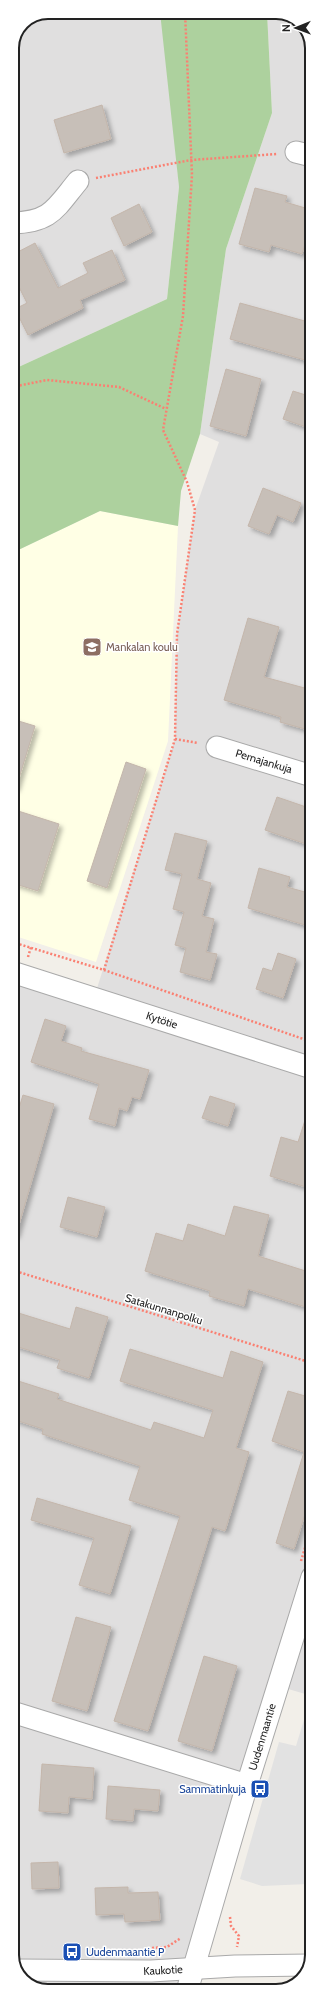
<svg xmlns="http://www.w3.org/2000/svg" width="324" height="2003" viewBox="0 0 324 2003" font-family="Cabin,sans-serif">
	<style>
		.residential { fill: #e0dfdf }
		.education { fill: #ffffe5 }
		.forest { fill: #add19e }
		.parking { fill: #e2e2e2 }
		.building { fill: #c7bfb8; stroke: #c4b6ab; filter: url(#shadow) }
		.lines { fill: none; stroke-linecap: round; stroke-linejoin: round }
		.street-casing { stroke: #a9a9a9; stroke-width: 23 }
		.path { stroke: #fa8072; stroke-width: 2.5; stroke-dasharray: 2 2; stroke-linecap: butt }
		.street { stroke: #fff; stroke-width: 21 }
		.labels { text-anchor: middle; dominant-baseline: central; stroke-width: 3; stroke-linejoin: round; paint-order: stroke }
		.education-label { font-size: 11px; fill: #785e54; stroke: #fff; text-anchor: start }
		.street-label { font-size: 11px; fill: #222; stroke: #fff }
		.transit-label { font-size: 11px; fill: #164399; stroke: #fff; text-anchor: end }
		.rim { fill: none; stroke: #222; stroke-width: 2 }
	</style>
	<defs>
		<filter id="shadow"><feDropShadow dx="3.5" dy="3.5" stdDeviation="2" flood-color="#0004"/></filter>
	</defs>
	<rect width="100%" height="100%" fill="#f2efe9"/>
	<g class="residential">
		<path d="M48,12h115l16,175 -12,112 -155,71v-323l11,-25z"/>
		<path d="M267,12h14l21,11 10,20v1653l-34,-10 -91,305h-144l-21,-11 -10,-20v-988l82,26 81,-259 2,-105 18,-124 24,-68 -19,-8 26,-185 46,-136z"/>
	</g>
	<path class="education" d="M100,511l78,15 -10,215 -72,221 -84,-27v-382z"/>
	<path class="forest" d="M160,12h107l5,101 -46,136 -26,185 -19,57 -3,35 -78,-15 -88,42v-183l155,-71 12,-112z"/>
	<path class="parking" d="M309,1703l3,1v174l-4,6 -46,2 -22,-7 39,-137 17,4z"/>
	<g class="building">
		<path d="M102,105l9,34 -47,14 -10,-33z"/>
		<path d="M255,188l32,8 -2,6 27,8v29l-5,-1 -5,16 -31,-9 -2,7 -30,-8z"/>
		<path d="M139,204l13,28 -28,14 -13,-28z"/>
		<path d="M35,243l23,45 30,-15 -5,-10 29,-13 13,30 -45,20 3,8 -55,27 -13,-26 12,-6 -15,-30v-18z"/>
		<path d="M240,303l72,20v39l-82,-23z"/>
		<path d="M226,369l35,10 -15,57 -36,-10z"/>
		<path d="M293,391l19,6v32l-29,-10z"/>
		<path d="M263,488l38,15 -8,19 -16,-7 -8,19 -21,-8z"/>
		<path d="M248,618l31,9 -15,50 48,13v41l-32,-9 1,-5 -57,-17z"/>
		<path d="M12,719l23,7 -19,62h-4z"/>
		<path d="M126,762l20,7 -39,119 -20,-7z"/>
		<path d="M277,797l35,12v37l-47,-16z"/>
		<path d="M12,809l47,15 -21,67 -26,-8z"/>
		<path d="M175,833l32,8 -10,38 14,4 -9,33 12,3 -8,33 11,2 -7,26 -30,-8 6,-24 -11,-3 9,-33 -11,-3 9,-35 -17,-4z"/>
		<path d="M259,868l31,9 -3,10 25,7v8l-7,23 -57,-17z"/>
		<path d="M278,953l18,6 -13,39 -27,-9 7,-21 9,3z"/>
		<path d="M45,1019l21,7 -5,15 21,7 -1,3 68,19 -9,29 -8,-2 -5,14 -8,-3 -4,18 -26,-7 10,-35 -68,-22z"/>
		<path d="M23,1095l31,9 -38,131 -4,-1v-103z"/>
		<path d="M210,1096l25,8 -7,22 -26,-8z"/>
		<path d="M308,1111h4v56l-6,20 -36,-11 11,-39 17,5z"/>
		<path d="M68,1197l37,10 -8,30 -37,-10z"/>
		<path d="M234,1206l35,9 -11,41 54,17v36l-64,-20 -4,17 -35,-10 1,-5 -65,-20 11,-38 27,8 5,-17 37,12z"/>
		<path d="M76,1307l32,10 -19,61 -32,-10 3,-8 -48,-15v-34l58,18z"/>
		<path d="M130,1349l93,29 8,-27 32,11 -27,86 13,4 -24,79 -13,-4 -64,204 -34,-10 66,-205 -51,-16 11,-34 -98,-32 1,-5 -31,-10v-40l47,15 -2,5 94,31 3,-8 50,16 9,-28 -93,-29z"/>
		<path d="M288,1391l24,7v94l-18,57 -18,-6 28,-91 -32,-11z"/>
		<path d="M37,1498l94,28 -21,68 -31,-9 15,-47 -63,-18z"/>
		<path d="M76,1617l35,10 -24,84 -35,-10z"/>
		<path d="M204,1656l33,10 -25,85 -34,-10z"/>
		<path d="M42,1764l52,4 -2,31 -23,-2 -1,16 -29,-2z"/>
		<path d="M108,1786l52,4 -2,21 -24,-2 -1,12 -27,-2z"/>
		<path d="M58,1862l1,26 -27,1 -1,-26z"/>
		<path d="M128,1887v6l30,-1 2,28 -35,2 -1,-8 -28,1 -1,-27z"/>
	</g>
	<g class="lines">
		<g class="street-casing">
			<g id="street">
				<path d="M296,152l16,4"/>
				<path d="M12,223c39,-1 43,-14 66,-42"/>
				<path d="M217,747l95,29"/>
				<path d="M12,972l300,96"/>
				<path d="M12,1712l235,73"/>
				<path d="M17,1970l134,1 84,-5 74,-1"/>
				<path d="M187,1991l60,-206 65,-208"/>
			</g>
		</g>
		<g class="path">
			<path d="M96,178l95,-18 86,-6"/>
			<path d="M12,387l35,-7 72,7 47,22"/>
			<path d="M175,739l23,4"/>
			<path d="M12,942l92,28 208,72"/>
			<path d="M28,957l3,-10"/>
			<path d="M104,970l71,-231 2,-105 18,-124 -8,-28 -24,-52 20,-114 9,-141 -7,-163"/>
			<path d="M12,1011l5,-16"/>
			<path d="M12,1270l300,93"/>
			<path d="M301,1561l11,-36"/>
			<path d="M230,1917l1,9 8,10 -2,11"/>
			<path d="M152,1952v-4l15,-1 14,-9"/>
		</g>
		<use href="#street" class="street"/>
	</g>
	<defs>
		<g id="school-square" transform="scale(1)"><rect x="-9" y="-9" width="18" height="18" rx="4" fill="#8d6e63" stroke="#fff"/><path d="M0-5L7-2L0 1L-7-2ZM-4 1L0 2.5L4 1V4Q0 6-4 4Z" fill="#fff"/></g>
		<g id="bus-square" transform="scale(1)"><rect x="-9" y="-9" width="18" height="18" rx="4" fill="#1a4fb4" stroke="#fff"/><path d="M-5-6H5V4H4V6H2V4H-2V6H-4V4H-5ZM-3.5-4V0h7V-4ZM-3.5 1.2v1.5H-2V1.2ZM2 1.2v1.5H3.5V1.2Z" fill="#fff"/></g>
	</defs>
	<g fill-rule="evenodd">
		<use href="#school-square" x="92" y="647"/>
		<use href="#bus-square" x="260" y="1789"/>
		<use href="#bus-square" x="72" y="1952"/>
	</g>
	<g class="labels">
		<g class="education-label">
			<text x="106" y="647">Mankalan koulu</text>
		</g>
		<g class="street-label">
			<text transform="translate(264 761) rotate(17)">Pernajankuja</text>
			<text transform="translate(162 1020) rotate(18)">Kytötie</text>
			<text transform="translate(164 1309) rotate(17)">Satakunnanpolku</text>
			<text transform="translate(262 1737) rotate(-73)">Uudenmaantie</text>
			<text transform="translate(163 1970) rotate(-3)">Kaukotie</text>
		</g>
		<g class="transit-label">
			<text x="246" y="1789">Sammatinkuja</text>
			<text x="86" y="1952" text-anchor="start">Uudenmaantie P</text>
		</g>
	</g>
	<path d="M0 0H324V2003H0ZM48 19H276A29 29 0 0 1 305 48V1955A29 29 0 0 1 276 1984H48A29 29 0 0 1 19 1955V48A29 29 0 0 1 48 19Z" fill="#fff" fill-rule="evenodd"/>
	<path class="rim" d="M48 19H276A29 29 0 0 1 305 48V1955A29 29 0 0 1 276 1984H48A29 29 0 0 1 19 1955V48A29 29 0 0 1 48 19Z"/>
	<g transform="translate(296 28) rotate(269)" stroke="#ffffff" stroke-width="3" paint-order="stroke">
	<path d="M0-3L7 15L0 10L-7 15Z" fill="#222222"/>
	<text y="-6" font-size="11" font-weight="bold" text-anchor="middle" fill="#222222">N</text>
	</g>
</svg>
